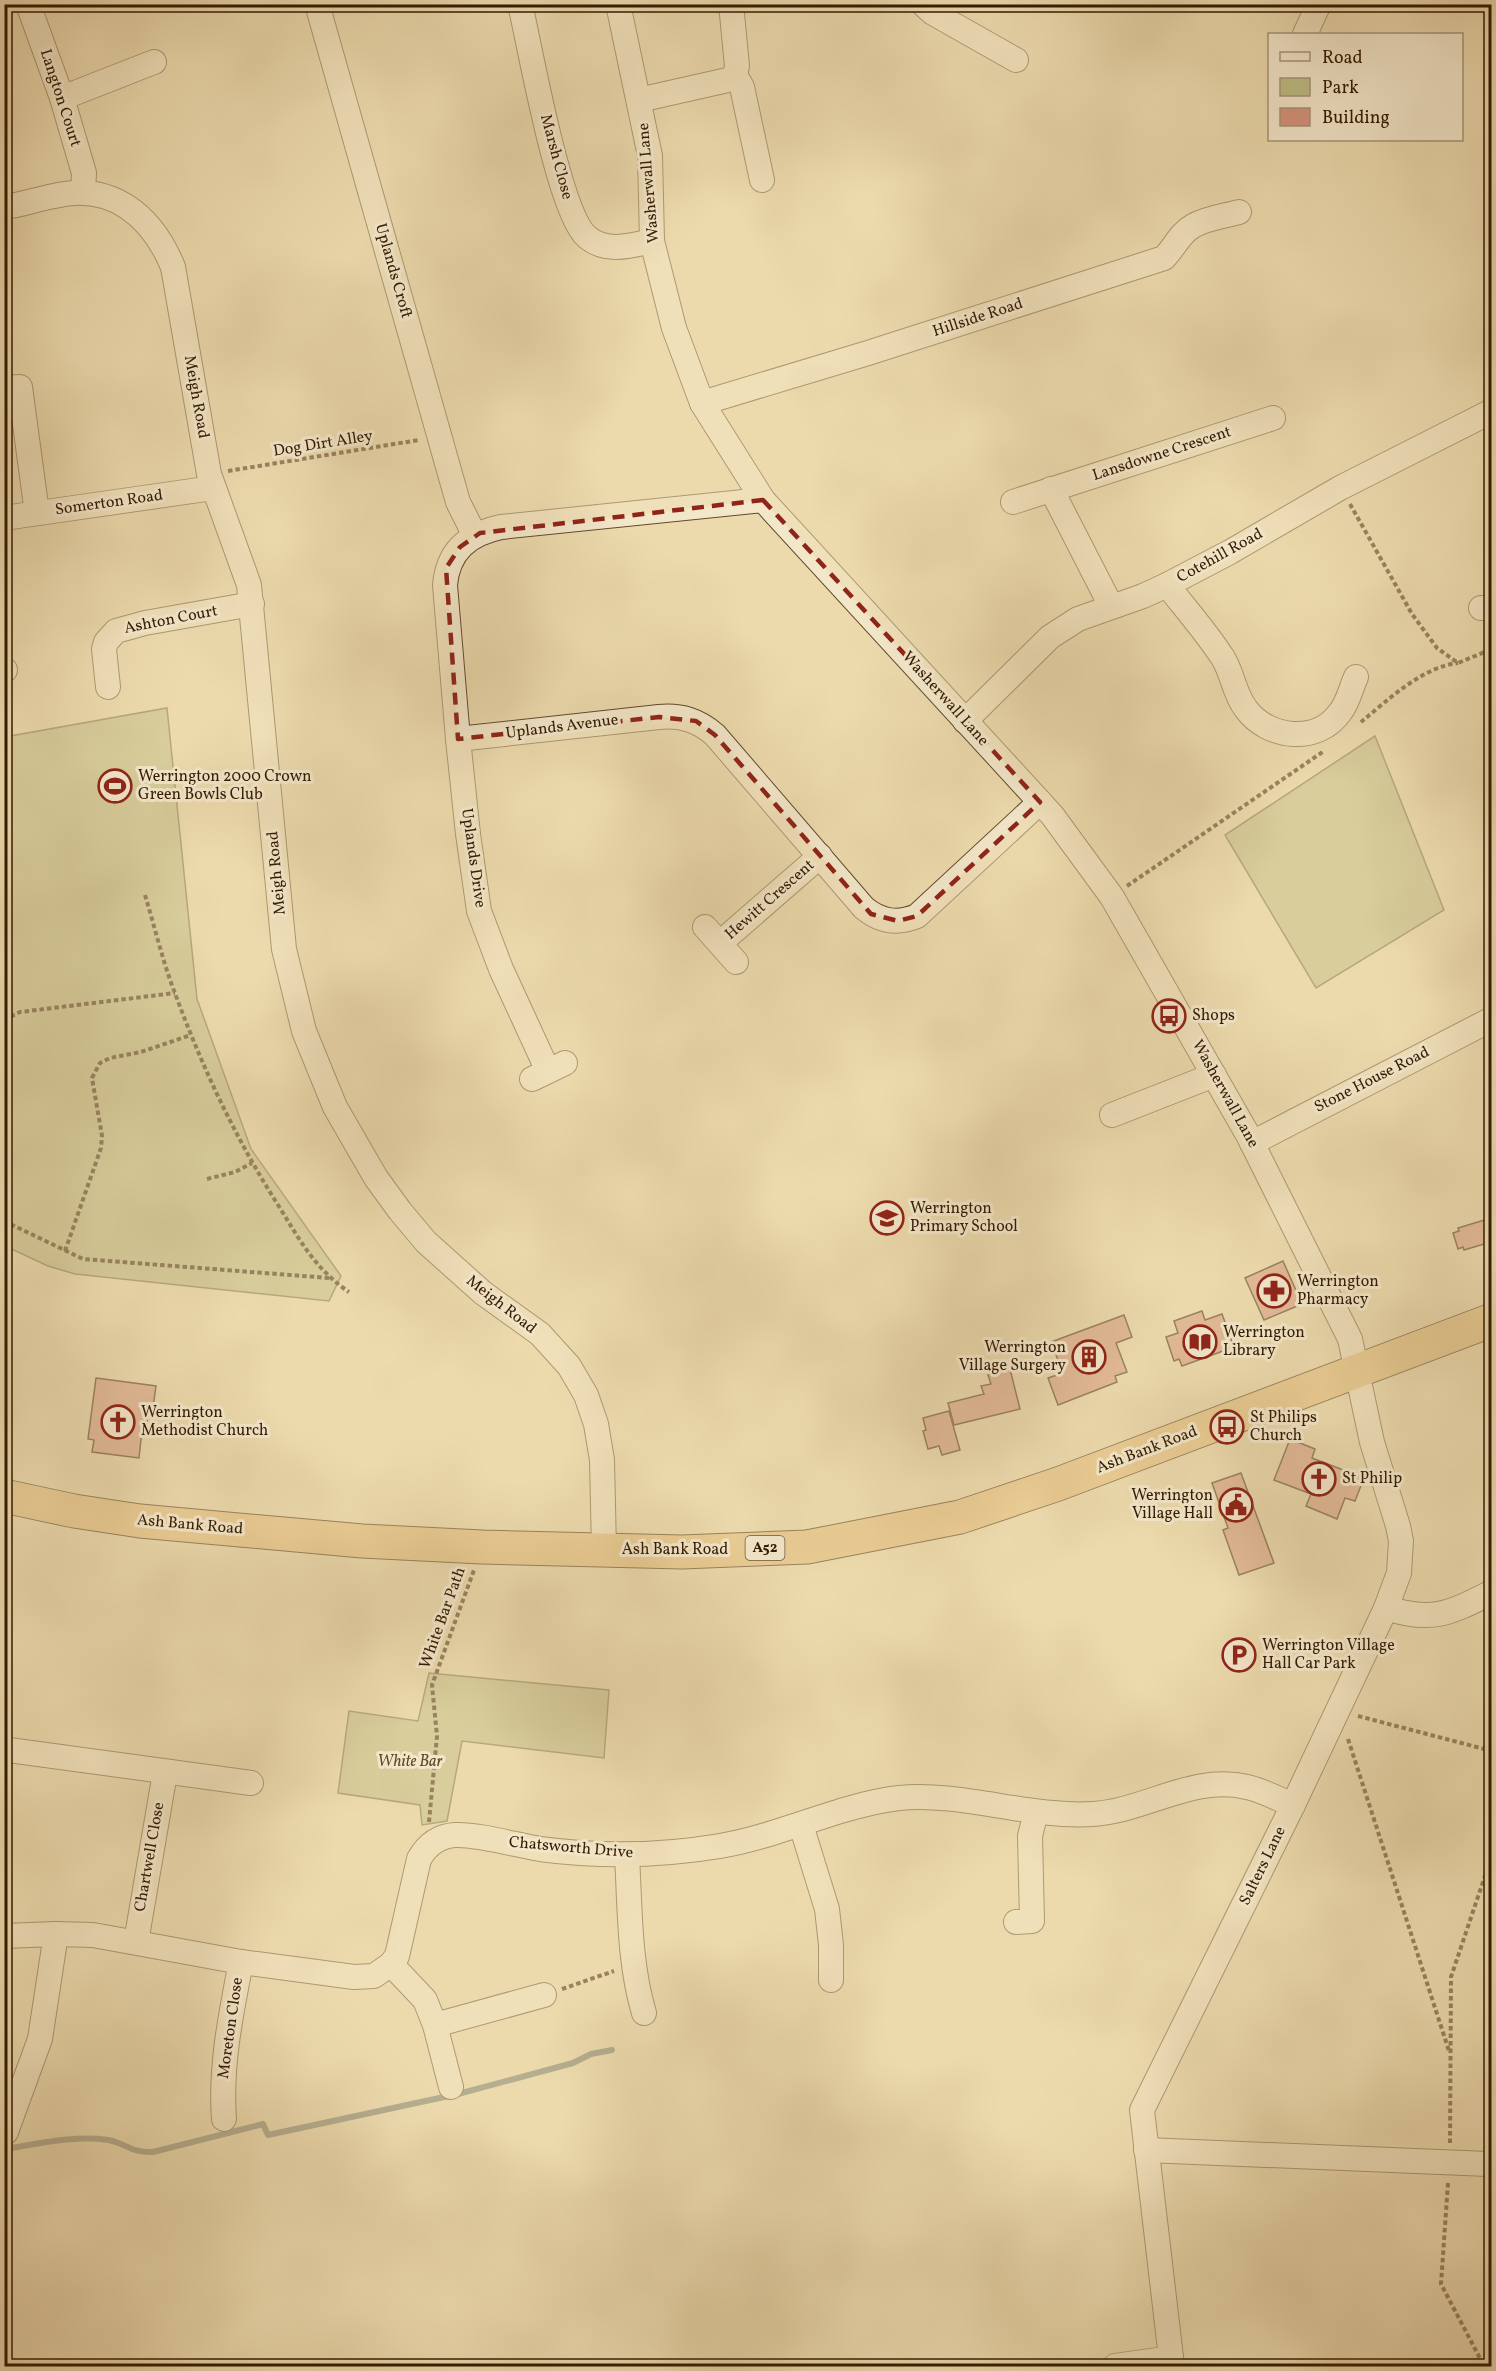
<svg xmlns="http://www.w3.org/2000/svg" width="1496" height="2371" viewBox="0 0 1496 2371" font-family="Vollkorn,serif">
	<style>
		.green { fill: #bebd85; stroke: #786c42; stroke-width: 1.5 }
		.lines { fill: none; stroke-linecap: round; stroke-linejoin: round }
		.stream { stroke: #72796c; stroke-width: 6 }
		.building { fill: #d6937d; stroke: #331a00; stroke-width: 1.5 }
		.minor-casing { stroke: #614a2b; stroke-width: 26 }
		.highway-casing { stroke: #331a00; stroke-width: 35 }
		.path { stroke: #331a00; stroke-width: 4; stroke-dasharray: 4.5 3; stroke-linecap: butt }
		.minor { stroke: #f3e7ca; stroke-width: 24 }
		.highway { stroke: #e6bd76; stroke-width: 33 }
		.marked { fill: none; stroke: #8f2418; stroke-width: 4.5; stroke-dasharray: 12 8; stroke-linejoin: round }
		.labels { text-anchor: middle; dominant-baseline: central; stroke-width: 6; stroke-linejoin: round; paint-order: stroke }
		.shield { fill: #f3e7ca; stroke: #6d583d; stroke-width: 1.5 }
		.shield-label { font-size: 15px; font-weight: bold; fill: #331a00 }
		.street-label { font-size: 16px; fill: #331a00; stroke: #f3e7ca }
		.poi-label { font-size: 16px; fill: #331a00; stroke: #f3e7ca; text-anchor: start }
		.park-label { font-size: 16px; font-style: italic; fill: #5d4b28; stroke: #f3e7ca }
	</style>
	<rect width="100%" height="100%" fill="#ecdaad"/>
	<filter id="stains"><feTurbulence type="fractalNoise" baseFrequency=".00333" numOctaves="4"/><feColorMatrix values="0 0 0 0 .2 0 0 0 0 .09 0 0 0 0 .02 0 0 0 .5 -.17"/></filter>
	<radialGradient id="worn" r=".72"><stop offset=".6" stop-color="#630" stop-opacity="0"/><stop offset="1" stop-color="#630" stop-opacity=".3"/></radialGradient>
	<g class="green">
		<path d="M167,708l30,291 54,150 90,127 -12,25 -254,-27 -27,-8 -43,-20v-509z"/>
		<path d="M1375,736l69,174 -128,78 -91,-153z"/>
		<path d="M429,1673l180,17 -5,68 -142,-17 -15,80 -25,4 -2,-20 -82,-12 11,-82 69,10z"/>
	</g>
	<g class="lines">
		<path class="stream" d="M4,2149c34,-5 70,-14 104,-9 18,3 22,13 45,12l110,-28 5,11 190,-41 115,-31 18,-9 21,-4"/>
	</g>
	<g class="building">
		<path d="M1491,1218v24l-27,8 -1,-3 -5,2 -5,-16 6,-2 -1,-3z"/>
		<path d="M1283,1261l19,43 -38,16 -19,-42z"/>
		<path d="M1202,1311l3,9 17,-6 12,33 -52,19 -3,-7 -5,2 -8,-24 12,-4 -4,-12z"/>
		<path d="M1124,1315l8,22 -16,6 11,29 -12,4 2,6 -59,23 -10,-27 15,-5 -12,-31z"/>
		<path d="M1010,1369l10,40 -66,16 -6,-22 36,-9 -3,-8 10,-2 -3,-9z"/>
		<path d="M96,1378l60,8 -4,29 -4,-1 -2,16h-4l-3,28 -47,-6 2,-12 -6,-1z"/>
		<path d="M949,1411l11,39 -18,5 -3,-9 -11,3 -5,-18 3,-1 -3,-12z"/>
		<path d="M1290,1439l25,10 -3,9 52,20 -9,23 -10,-3 -8,21 -31,-13 5,-12 -37,-14z"/>
		<path d="M1241,1473l33,90 -35,12 -16,-45 5,-2 -16,-45z"/>
	</g>
	<g class="lines">
		<g class="minor-casing">
			<g id="minor">
				<path d="M28,4l34,94 22,75 -1,19"/>
				<path d="M317,4l141,498 17,34"/>
				<path d="M520,4c10,43 39,210 67,233 19,16 43,9 65,4"/>
				<path d="M618,4l32,152 2,85 22,87 28,75 61,97 289,315 60,82 136,238 102,204 22,103 26,84 3,15 -2,32 -13,35 -93,197 -151,305 30,256"/>
				<path d="M923,4l10,9 83,47"/>
				<path d="M1305,34l14,-30"/>
				<path d="M735,75l7,12 20,93"/>
				<path d="M62,98l92,-36"/>
				<path d="M639,100l93,-21 3,-4 2,-9 -6,-62"/>
				<path d="M4,207c18,-2 33,-8 50,-11 58,-14 98,20 119,71l36,207 40,111 35,364 20,82 31,76 41,71 24,33 26,31 57,51 57,41 29,32 17,29 10,29 6,36 2,90"/>
				<path d="M4,388l16,-1 17,126"/>
				<path d="M702,403l166,-50 296,-95c10,-10 16,-25 29,-32 13,-8 32,-10 46,-14"/>
				<path d="M1051,489l60,117"/>
				<path d="M763,500l-262,27c-33,7 -53,24 -56,58l13,154 201,-22c22,-2 39,3 56,18l149,173c17,14 34,16 53,8l123,-114"/>
				<path d="M1013,502l260,-84"/>
				<path d="M4,518l209,-30"/>
				<path d="M1167,585c19,24 40,48 56,73 10,16 11,36 23,51 22,30 72,36 95,2 7,-9 10,-23 15,-34"/>
				<path d="M1481,608h11"/>
				<path d="M4,670h1"/>
				<path d="M108,687l-4,-38 2,-7 10,-11 29,-8 107,-19"/>
				<path d="M965,721l85,-84 28,-18 65,-23 24,-11 63,-33 110,-64 152,-77"/>
				<path d="M458,739l10,95 11,77 22,58 47,102"/>
				<path d="M705,927l31,35"/>
				<path d="M720,943l100,-87"/>
				<path d="M532,1079l33,-16"/>
				<path d="M1112,1115l102,-40"/>
				<path d="M1252,1143l240,-124"/>
				<path d="M1386,1608c47,15 64,5 106,-16"/>
				<path d="M9,1750l242,33"/>
				<path d="M801,1825l26,84 4,36v35"/>
				<path d="M627,1856c3,52 2,107 17,157"/>
				<path d="M1016,1922l16,-1 -2,-85 6,-24"/>
				<path d="M4,1936l52,-2 37,1 148,27 113,15 20,-1 17,-12 6,-8 22,-97c8,-14 20,-23 36,-24 23,-1 61,10 85,14 60,8 120,7 180,-3 60,-10 120,-41 179,-48 65,-6 129,20 194,16 52,-3 100,-40 154,-27 15,3 31,12 46,18"/>
				<path d="M136,1942l29,-169"/>
				<path d="M391,1964l34,36 10,25 16,62"/>
				<path d="M435,2025l109,-30"/>
				<path d="M224,2119c-4,-53 7,-105 17,-157"/>
				<path d="M6,2132l34,-93 16,-105"/>
				<path d="M1146,2150l342,14"/>
				<path d="M1115,2366l56,-8"/>
			</g>
		</g>
		<g class="highway-casing">
			<path id="highway" d="M4,1496l70,15 66,10 222,20 120,6 200,5 125,-5 153,-30 98,-33 434,-164"/>
		</g>
		<g class="path">
			<path d="M228,471l191,-31"/>
			<path d="M1350,504l62,110 25,34 21,15 34,-14"/>
			<path d="M1361,722c27,-22 61,-55 97,-59"/>
			<path d="M1127,886l197,-135"/>
			<path d="M145,895c10,33 18,68 31,101 27,73 60,143 102,209 22,35 36,63 71,87"/>
			<path d="M4,1020l16,-8 155,-19"/>
			<path d="M4,1079l4,18 -4,12"/>
			<path d="M207,1179l28,-7 17,-9"/>
			<path d="M4,1221l79,38 246,19"/>
			<path d="M65,1251l36,-103 1,-12 -10,-58 8,-15 10,-5 31,-6 50,-17"/>
			<path d="M1358,1716l134,35"/>
			<path d="M1348,1739l101,312"/>
			<path d="M429,1822l8,-86 -5,-51 42,-115"/>
			<path d="M562,1989l52,-18"/>
			<path d="M1450,2143l1,-166 41,-122"/>
			<path d="M1448,2183l-7,101 43,82"/>
		</g>
		<use href="#minor" class="minor"/>
		<use href="#highway" class="highway"/>
	</g>
	<path d="M0 0H1496V2371H0ZM763,500l277,302 -123,114 -19,5 -27,-7 -156,-179 -19,-14 -37,-4 -201,22 -12,-171 14,-21 20,-14z" fill="#ecdaad" fill-opacity=".55" fill-rule="evenodd"/>
	<path class="marked" d="M763,500l277,302 -123,114 -19,5 -27,-7 -156,-179 -19,-14 -37,-4 -201,22 -12,-171 14,-21 20,-14z"/>
	<defs>
		<g id="stadium-ring" transform="scale(1.725)"><circle r="9.5" fill="#f3e7ca" stroke="#8f2418" stroke-width="1.5"/><path d="M0-5a6.5 5 0 1 0 0 10a6.5 5 0 1 0 0-10ZM-3.5-1.8h7v3.6h-7Z" fill="#8f2418"/></g>
		<g id="bus-ring" transform="scale(1.725)"><circle r="9.5" fill="#f3e7ca" stroke="#8f2418" stroke-width="1.5"/><path d="M-5-6H5V4H4V6H2V4H-2V6H-4V4H-5ZM-3.5-4V0h7V-4ZM-3.5 1.2v1.5H-2V1.2ZM2 1.2v1.5H3.5V1.2Z" fill="#8f2418"/></g>
		<g id="school-ring" transform="scale(1.725)"><circle r="9.5" fill="#f3e7ca" stroke="#8f2418" stroke-width="1.5"/><path d="M0-5L7-2L0 1L-7-2ZM-4 1L0 2.5L4 1V4Q0 6-4 4Z" fill="#8f2418"/></g>
		<g id="pharmacy-ring" transform="scale(1.725)"><circle r="9.5" fill="#f3e7ca" stroke="#8f2418" stroke-width="1.5"/><path d="M-2-6h4v4h4v4h-4v4h-4v-4h-4v-4h4Z" fill="#8f2418"/></g>
		<g id="library-ring" transform="scale(1.725)"><circle r="9.5" fill="#f3e7ca" stroke="#8f2418" stroke-width="1.5"/><path d="M-6-4Q-3-5.5-.7-3.5V5Q-3 3-6 4ZM6-4Q3-5.5 .7-3.5V5Q3 3 6 4Z" fill="#8f2418"/></g>
		<g id="building-ring" transform="scale(1.725)"><circle r="9.5" fill="#f3e7ca" stroke="#8f2418" stroke-width="1.5"/><path d="M-4-6H4V6H1V3H-1V6H-4ZM-2.5-4.3h1.7v1.8h-1.7ZM.8-4.3h1.7v1.8H.8ZM-2.5-1h1.7V.8h-1.7ZM.8-1h1.7V.8H.8Z" fill="#8f2418"/></g>
		<g id="church-ring" transform="scale(1.725)"><circle r="9.5" fill="#f3e7ca" stroke="#8f2418" stroke-width="1.5"/><path d="M-1.2-6h2.4v3.5h3.3v2.4h-3.3V6h-2.4V-.1h-3.3v-2.4h3.3Z" fill="#8f2418"/></g>
		<g id="civic-ring" transform="scale(1.725)"><circle r="9.5" fill="#f3e7ca" stroke="#8f2418" stroke-width="1.5"/><path d="M-.6-6.5H3V-4.5H.6V-3L4-1V1h2V6H-6V1h2V-1L-.6-3ZM-1.2 2.5V6h2.4V2.5Z" fill="#8f2418"/></g>
		<g id="parking-ring" transform="scale(1.725)"><circle r="9.5" fill="#f3e7ca" stroke="#8f2418" stroke-width="1.5"/><path d="M-3.5-5.5H1a3.5 3.5 0 0 1 0 7H-1V5.5H-3.5ZM-1-3.4V-.6H.8a1.4 1.4 0 0 0 0-2.8Z" fill="#8f2418"/></g>
	</defs>
	<g fill-rule="evenodd">
		<use href="#stadium-ring" x="115" y="786"/>
		<use href="#bus-ring" x="1169" y="1016"/>
		<use href="#school-ring" x="887" y="1218"/>
		<use href="#pharmacy-ring" x="1274" y="1291"/>
		<use href="#library-ring" x="1200" y="1342"/>
		<use href="#building-ring" x="1089" y="1357"/>
		<use href="#church-ring" x="118" y="1422"/>
		<use href="#bus-ring" x="1227" y="1427"/>
		<use href="#church-ring" x="1319" y="1479"/>
		<use href="#civic-ring" x="1236" y="1505"/>
		<use href="#parking-ring" x="1239" y="1655"/>
	</g>
	<g class="labels">
		<rect class="shield" x="745.5" y="1536" width="39" height="24" rx="4.5"/>
		<g class="shield-label">
			<text x="765" y="1548">A52</text>
		</g>
		<g class="street-label">
			<text transform="translate(60 98) rotate(72)">Langton Court</text>
			<text transform="translate(556 157) rotate(75)">Marsh Close</text>
			<text transform="translate(649 183) rotate(-95)">Washerwall Lane</text>
			<text transform="translate(393 271) rotate(74)">Uplands Croft</text>
			<text transform="translate(978 318) rotate(-18)">Hillside Road</text>
			<text transform="translate(196 397) rotate(80)">Meigh Road</text>
			<text transform="translate(323 444) rotate(-9)">Dog Dirt Alley</text>
			<text transform="translate(1162 454) rotate(-18)">Lansdowne Crescent</text>
			<text transform="translate(109 503) rotate(-8)">Somerton Road</text>
			<text transform="translate(1220 556) rotate(-29)">Cotehill Road</text>
			<text transform="translate(171 620) rotate(-11)">Ashton Court</text>
			<text transform="translate(945 699) rotate(48)">Washerwall Lane</text>
			<text transform="translate(562 727) rotate(-7)">Uplands Avenue</text>
			<text transform="translate(473 858) rotate(82)">Uplands Drive</text>
			<text transform="translate(277 873) rotate(-95)">Meigh Road</text>
			<text transform="translate(770 900) rotate(-41)">Hewitt Crescent</text>
			<text transform="translate(1372 1080) rotate(-27)">Stone House Road</text>
			<text transform="translate(1225 1094) rotate(61)">Washerwall Lane</text>
			<text transform="translate(501 1305) rotate(38)">Meigh Road</text>
			<text transform="translate(1147 1450) rotate(-21)">Ash Bank Road</text>
			<text transform="translate(190 1525) rotate(5)">Ash Bank Road</text>
			<text x="675" y="1550">Ash Bank Road</text>
			<text transform="translate(443 1618) rotate(-70)">White Bar Path</text>
			<text transform="translate(571 1848) rotate(5)">Chatsworth Drive</text>
			<text transform="translate(150 1857) rotate(-80)">Chartwell Close</text>
			<text transform="translate(1263 1866) rotate(-64)">Salters Lane</text>
			<text transform="translate(231 2028) rotate(-82)">Moreton Close</text>
		</g>
		<g class="poi-label">
			<text x="138" y="777">Werrington 2000 Crown<tspan x="138" dy="18">Green Bowls Club</tspan></text>
			<text x="1192" y="1016">Shops</text>
			<text x="910" y="1209">Werrington<tspan x="910" dy="18">Primary School</tspan></text>
			<text x="1297" y="1282">Werrington<tspan x="1297" dy="18">Pharmacy</tspan></text>
			<text x="1223" y="1333">Werrington<tspan x="1223" dy="18">Library</tspan></text>
			<text x="1066" y="1348" text-anchor="end">Werrington<tspan x="1066" dy="18">Village Surgery</tspan></text>
			<text x="141" y="1413">Werrington<tspan x="141" dy="18">Methodist Church</tspan></text>
			<text x="1250" y="1418">St Philips<tspan x="1250" dy="18">Church</tspan></text>
			<text x="1342" y="1479">St Philip</text>
			<text x="1213" y="1496" text-anchor="end">Werrington<tspan x="1213" dy="18">Village Hall</tspan></text>
			<text x="1262" y="1646">Werrington Village<tspan x="1262" dy="18">Hall Car Park</tspan></text>
		</g>
		<g class="park-label">
			<text x="410" y="1762">White Bar</text>
		</g>
	</g>
	<rect width="1496" height="2371" fill="none" stroke="#ecdaad" stroke-width="24"/>
	<rect x="6" y="6" width="1484" height="2359" fill="none" stroke="#331a00" stroke-width="3"/>
	<rect x="12" y="12" width="1472" height="2347" fill="none" stroke="#331a00" stroke-width="1.5"/>
	<rect x="1268" y="33" width="195" height="108" fill="#f3e7ca" stroke="#a69579" stroke-width="1.5"/>
	<rect x="1280" y="52" width="30" height="9" fill="#f3e7ca" stroke="#a69579" stroke-width="1.5"/>
	<text x="1322" y="63" font-size="18" fill="#331a00">Road</text>
	<rect x="1280" y="78" width="30" height="18" fill="#bebd85" stroke="#a69579" stroke-width="1.5"/>
	<text x="1322" y="93" font-size="18" fill="#331a00">Park</text>
	<rect x="1280" y="108" width="30" height="18" fill="#d6937d" stroke="#a69579" stroke-width="1.5"/>
	<text x="1322" y="123" font-size="18" fill="#331a00">Building</text>
	<rect width="100%" height="100%" filter="url(#stains)"/>
	<rect width="100%" height="100%" fill="url(#worn)"/>
</svg>
